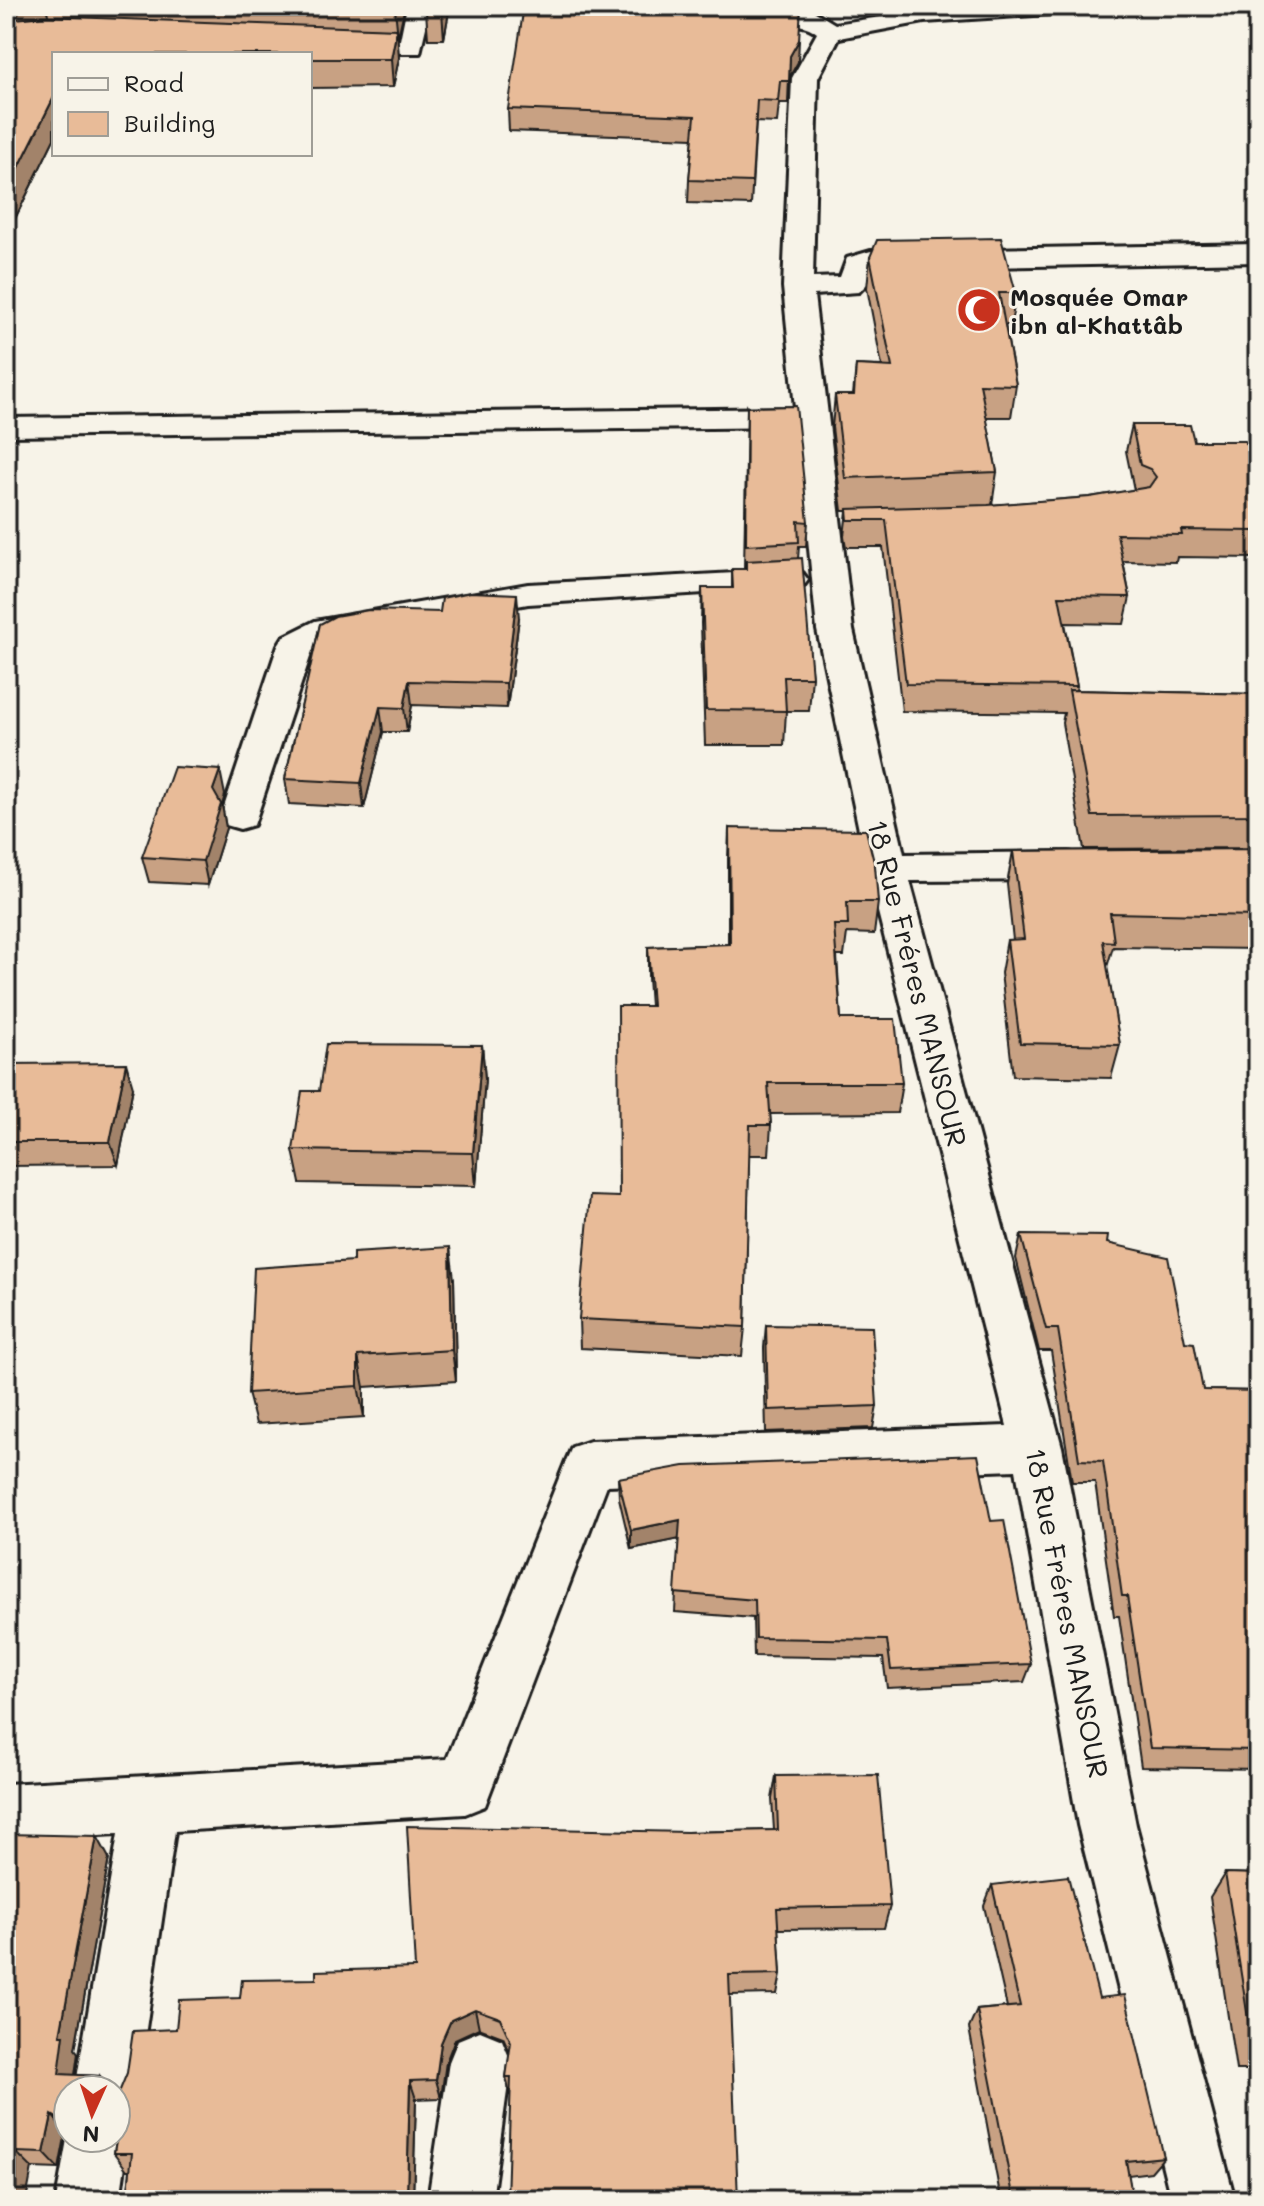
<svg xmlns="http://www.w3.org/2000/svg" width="1264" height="2206" viewBox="0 0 1264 2206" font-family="Mali,sans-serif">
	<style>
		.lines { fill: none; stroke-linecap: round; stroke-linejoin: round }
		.street-casing { stroke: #1c1c1c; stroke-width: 6 }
		.street { fill: #f7f3e8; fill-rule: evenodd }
		.wall { fill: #c8a183; stroke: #1c1c1c; stroke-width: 2 }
		.shaded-wall { fill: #a2836a; stroke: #1c1c1c; stroke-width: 2 }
		.building { fill: #e8bb98; stroke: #1c1c1c; stroke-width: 2 }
		.labels { text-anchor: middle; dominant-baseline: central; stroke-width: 6; stroke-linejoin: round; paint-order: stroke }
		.far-poi-label { font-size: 24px; font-weight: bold; fill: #1c1c1c; stroke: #f7f3e8; text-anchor: start }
		.street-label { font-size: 28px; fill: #1c1c1c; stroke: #f7f3e8 }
	</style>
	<rect width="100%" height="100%" fill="#f7f3e8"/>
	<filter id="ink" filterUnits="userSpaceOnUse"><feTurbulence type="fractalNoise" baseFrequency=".0125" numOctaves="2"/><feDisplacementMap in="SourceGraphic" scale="16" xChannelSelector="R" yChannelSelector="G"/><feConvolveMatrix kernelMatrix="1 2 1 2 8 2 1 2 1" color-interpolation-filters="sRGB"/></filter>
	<g filter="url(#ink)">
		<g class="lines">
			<g class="street-casing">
				<g id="street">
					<path d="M407,6h24l-11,47h-83l-12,-7 12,-7 63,1z"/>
					<path d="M952,6h125l-12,7 -141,9 -85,16 -21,40 -5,200 27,-1 7,-19 24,-7 387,-7v18l-386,7 -4,14 -9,9 -45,3 39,335 51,224 165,-2 14,4 6,10 -6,10 -14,4 -159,1 152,566 74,378 99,375h-64l-93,-375 -62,-355 -409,15 -122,321 -20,8 -290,17 -38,259 -9,22 -8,3 9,23 -9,62h-64l12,-66v4h48v-48h-41l43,-256 -112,6v-56l441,-25 118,-296 7,-16 18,-6 417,-15 -140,-558 -50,-238 -20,-203 -791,9v-18l789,-10 -12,-121 9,-209 25,-45c-24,-20 -74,1 -88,-17l12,-7 71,1 23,14z"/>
					<path d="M791,570l12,3 5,7 -5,7 -275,17 -191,34 -25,13 -58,174 -14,4 -14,-4 -5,-9 57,-171 5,-8 32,-16 213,-37z"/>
					<path d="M480,2031l22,9 9,22 -19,138h-64l21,-138 9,-22z"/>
				</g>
			</g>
			<use href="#street" class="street"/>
		</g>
		<g class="wall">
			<path d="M6,6h399l-8,31 2,21 -6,29 -83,1v-34h-256v85l-48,98z"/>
			<path d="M427,6h23l-6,33h-16l-2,-28z"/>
			<path d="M798,62l-9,15 -1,26h-9l-2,20 -21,-1 -5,83 -63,-2 1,-23 4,-42 -184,-7 -1,-22z"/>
			<path d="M870,257l146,36 -5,32h-6l11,60 -5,32h-25l11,55 -5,33 98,-8 44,-7 -8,-39 6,-26 62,16 59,22 5,1v94l-81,-1 -1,5 -53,-1 7,36 -6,27 -59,-1 12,63 -1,4 182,4v154l-174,1 -22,-126 2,-10 -162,-2 -19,-164h-37l-2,-11 3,-25h-5l-10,-84 3,-32h18l3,-30 26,1 -15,-78z"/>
			<path d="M747,407l61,115 -2,24h-7l-1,13 14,118 -3,34h-23l-2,34h-79l-4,-122 1,-35h30v-19h12z"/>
			<path d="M519,618l-12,90 -95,-3 -5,27h-24l-19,76 -75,-4 -4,-25 35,-155z"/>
			<path d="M225,795l-3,10 4,23 -18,57 -59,-3 -7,-25z"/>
			<path d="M729,828l149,74 -4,32 -27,-1 -3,23h-7l4,63 61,64 -5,30 -127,1 1,11 -2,30h-20l-4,172 -3,29 -162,-8 -1,-29 40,-122 31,-191 -2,-28v-31l80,-3v-85z"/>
			<path d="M1258,849v100l-145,-2 -6,20 13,78 -9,33 -98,-2 -12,-103 6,-33h6l-6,-56 6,-33z"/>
			<path d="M482,1045l3,34 -9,107 -176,-3 -7,-33 26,-59z"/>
			<path d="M6,1064l127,23 -15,78 -112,1z"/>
			<path d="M1258,1141v54l-7,-34z"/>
			<path d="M1021,1235l86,8 78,99 18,48 55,1v378l-117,-2 -22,-151h-5l-19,-134h-23l-21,-131h-12l-23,-93z"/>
			<path d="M454,1279l2,102 -92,6v30l-108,7 -8,-31z"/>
			<path d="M766,1325l111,81 -4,22 -107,4 -2,-84z"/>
			<path d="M618,1478l373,43 40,143 -7,18 -137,6 -4,-30 -129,-2 -1,-38 -78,-6 4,-73 -48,10 -12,-51z"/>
			<path d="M776,1776l114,130 -6,22 -106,1 3,45 -4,20 -47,1 -220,100 -4,-18 4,-25 -7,-15 -24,-9 -24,11 -9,23 -5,36 -25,1 -3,101h-286l3,-30h-3l-13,-17 5,-32 -1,-26 58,-66 64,-31 76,-19 99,-11 272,-136 87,-2 -2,-31z"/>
			<path d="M6,1834l103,24 -34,191 3,4 -3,22 25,1 11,14h-43v43l-2,-1 -7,37 -27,-1 -26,32z"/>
			<path d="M1225,1873l33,1v196h-22l-26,-173z"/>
			<path d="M992,1885l107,113 65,159 -13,15 -23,3 5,25h-132l-32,-172 8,-18 30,-3 -23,-101z"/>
		</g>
		<g class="shaded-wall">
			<path d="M6,6h40l4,18 -44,6z"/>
			<path d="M396,6h9l-7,31 -3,-28z"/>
			<path d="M443,6h7l-6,33 -2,-28z"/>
			<path d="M397,29l2,29 -6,29 -2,-28z"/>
			<path d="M799,40l-1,22 -9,16 1,-22z"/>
			<path d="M54,97v42l-48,98v-44z"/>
			<path d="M517,594l2,24 -12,90 -1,-25z"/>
			<path d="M409,681l3,24 -5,27 -3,-24z"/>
			<path d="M380,707l3,25 -19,76 -3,-25z"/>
			<path d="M220,770l5,25 -3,10 4,23 -18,57 -5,-24 10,-71z"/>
			<path d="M482,1045l3,34 -9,107 -3,-33z"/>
			<path d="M126,1063l7,24 -15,78 -8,-23z"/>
			<path d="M450,1247l4,32 2,102 -4,-31z"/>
			<path d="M358,1356l6,31v30l-6,-31z"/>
			<path d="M680,1520v19l-49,10v-19z"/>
			<path d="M97,1836l12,22 -34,191 3,4 -5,37 -14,-16 1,-39z"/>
			<path d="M475,2009l4,19 -24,11 -9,23 -5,36 -5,-18 5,-37 10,-23z"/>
			<path d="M100,2076l11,14h-11z"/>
			<path d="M410,2081l6,18 -3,101h-5l-1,-5z"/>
			<path d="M52,2115l14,17 -7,37 -15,-16z"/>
			<path d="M16,2152l16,16 -6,32h-19z"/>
		</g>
		<g class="building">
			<path d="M317,6h79l-1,3z"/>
			<path d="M427,6h16l-1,5h-16z"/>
			<path d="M524,6h277l-2,34 -9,16 -1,25h-9l-2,20 -21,-1 -5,82 -63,-2 6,-64 -187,-7z"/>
			<path d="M44,16l353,13 -6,30h-81v-5h-256v43l-48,96v-173z"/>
			<path d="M1001,238l15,55h-17l17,92 -36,-1 17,88 -152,6 -10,-83h19l2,-30 36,2 -22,-110 7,-17z"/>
			<path d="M796,406l12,116 -10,-1 1,21 -53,3 1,-138z"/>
			<path d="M1132,425h58l4,16h51l8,22 5,1v67l-77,-1 1,5 -65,-1 13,63 -71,-1 18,90 -171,-2 -20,-164h-38l-1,-11 141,-4 102,-8 59,-10 7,-10 -6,-8 -10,-4z"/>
			<path d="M802,558l10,119h-28l2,34 -80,-1 -4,-122h31l-1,-19h14v-8z"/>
			<path d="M471,592l46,2 -11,89 -97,-2 -5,27 -24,-1 -19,76 -76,-4 35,-155 15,-8 34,-6 71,2 2,-14z"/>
			<path d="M1069,690l189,4v121l-166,1z"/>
			<path d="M174,767l46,3 -7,20 8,14 -18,57 -61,-4z"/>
			<path d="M729,828l137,2 9,36 3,36h-31l1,23h-14l7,94h54l7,64h-134l3,42h-21l-5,202 -166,-8 11,-123 29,1 -1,-191h34l-4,-59 82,-3z"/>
			<path d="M1258,849v67l-148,-3 4,29 -11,-1 17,104 -100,-2 -13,-103 17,-1 -11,-88z"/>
			<path d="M326,1044l156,1 -9,108 -180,-3 9,-59h17z"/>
			<path d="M126,1063l-16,79h-104v-78z"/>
			<path d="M1021,1235l87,1 -1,7 61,14 17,85 9,1 9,47 55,1v359l-108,-2 -23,-152h-5l-19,-135 -24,-1 -21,-131h-12z"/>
			<path d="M450,1247l2,103 -94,6v30l-110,7 6,-125 99,-7v-8z"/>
			<path d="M766,1325l106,2 5,79 -109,4z"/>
			<path d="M978,1455l13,66 13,-1 27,144 -140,6 -4,-30 -131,-2 -1,-38 -80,-7 5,-73 -49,10 -13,-52 66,-12z"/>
			<path d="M878,1775l12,131 -113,2 4,66 -52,1 9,225h-231l4,-123h-5l5,-35 -11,-24 -25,-9 -24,11 -10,23 -5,37 -26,1 -3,114 -126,5h-154l5,-47h-18l5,-32 -3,-7v-18l2,-1 9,-22 6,-42 43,-2 3,-29 61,-2 2,-18 74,-1v-8l99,-3 -8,-142 280,6 91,-2 -2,-54z"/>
			<path d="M6,1834l91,2 -37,199h4l-5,39 41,2v14h-32v28h-11l-5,-3 -8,38 -28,-1 -9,48h-1z"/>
			<path d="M1225,1873l33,1v176h-5z"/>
			<path d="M1068,1876l31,122 26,-3 39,162 -38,4 7,39h-119l-37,-190 43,-4 -28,-121z"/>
		</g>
	</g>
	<defs>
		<g id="mosque-disc" transform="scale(2.3)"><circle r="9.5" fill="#c8321e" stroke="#f7f3e8"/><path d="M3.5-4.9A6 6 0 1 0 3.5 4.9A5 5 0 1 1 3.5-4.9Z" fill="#fff"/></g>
	</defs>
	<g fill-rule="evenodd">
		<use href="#mosque-disc" x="979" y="310"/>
	</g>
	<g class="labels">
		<g class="far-poi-label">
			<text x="1010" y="296">Mosquée Omar<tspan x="1010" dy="28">ibn al-Khattâb</tspan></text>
		</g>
		<g class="street-label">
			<text transform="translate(918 983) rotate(76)">18 Rue Fréres MANSOUR</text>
			<text transform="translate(1068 1613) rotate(79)">18 Rue Fréres MANSOUR</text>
		</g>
	</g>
	<rect width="1264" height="2206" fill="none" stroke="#f7f3e8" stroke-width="32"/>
	<rect x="16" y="16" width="1232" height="2174" fill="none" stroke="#1c1c1c" stroke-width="3" filter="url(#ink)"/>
	<rect x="52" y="52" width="260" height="104" fill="#f7f3e8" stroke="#9f9d96" stroke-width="2"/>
	<rect x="68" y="78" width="40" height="12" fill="#f7f3e8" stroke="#9f9d96" stroke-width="2"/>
	<text x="124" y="92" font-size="24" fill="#1c1c1c">Road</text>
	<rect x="68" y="112" width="40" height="24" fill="#e8bb98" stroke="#9f9d96" stroke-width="2"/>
	<text x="124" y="132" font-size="24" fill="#1c1c1c">Building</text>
	<g transform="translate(92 2114) rotate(183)"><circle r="38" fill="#f7f3e8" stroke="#9f9d96" stroke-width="2"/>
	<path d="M0-6L14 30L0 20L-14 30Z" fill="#c8321e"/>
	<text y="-12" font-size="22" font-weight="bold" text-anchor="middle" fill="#1c1c1c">N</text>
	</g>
</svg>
